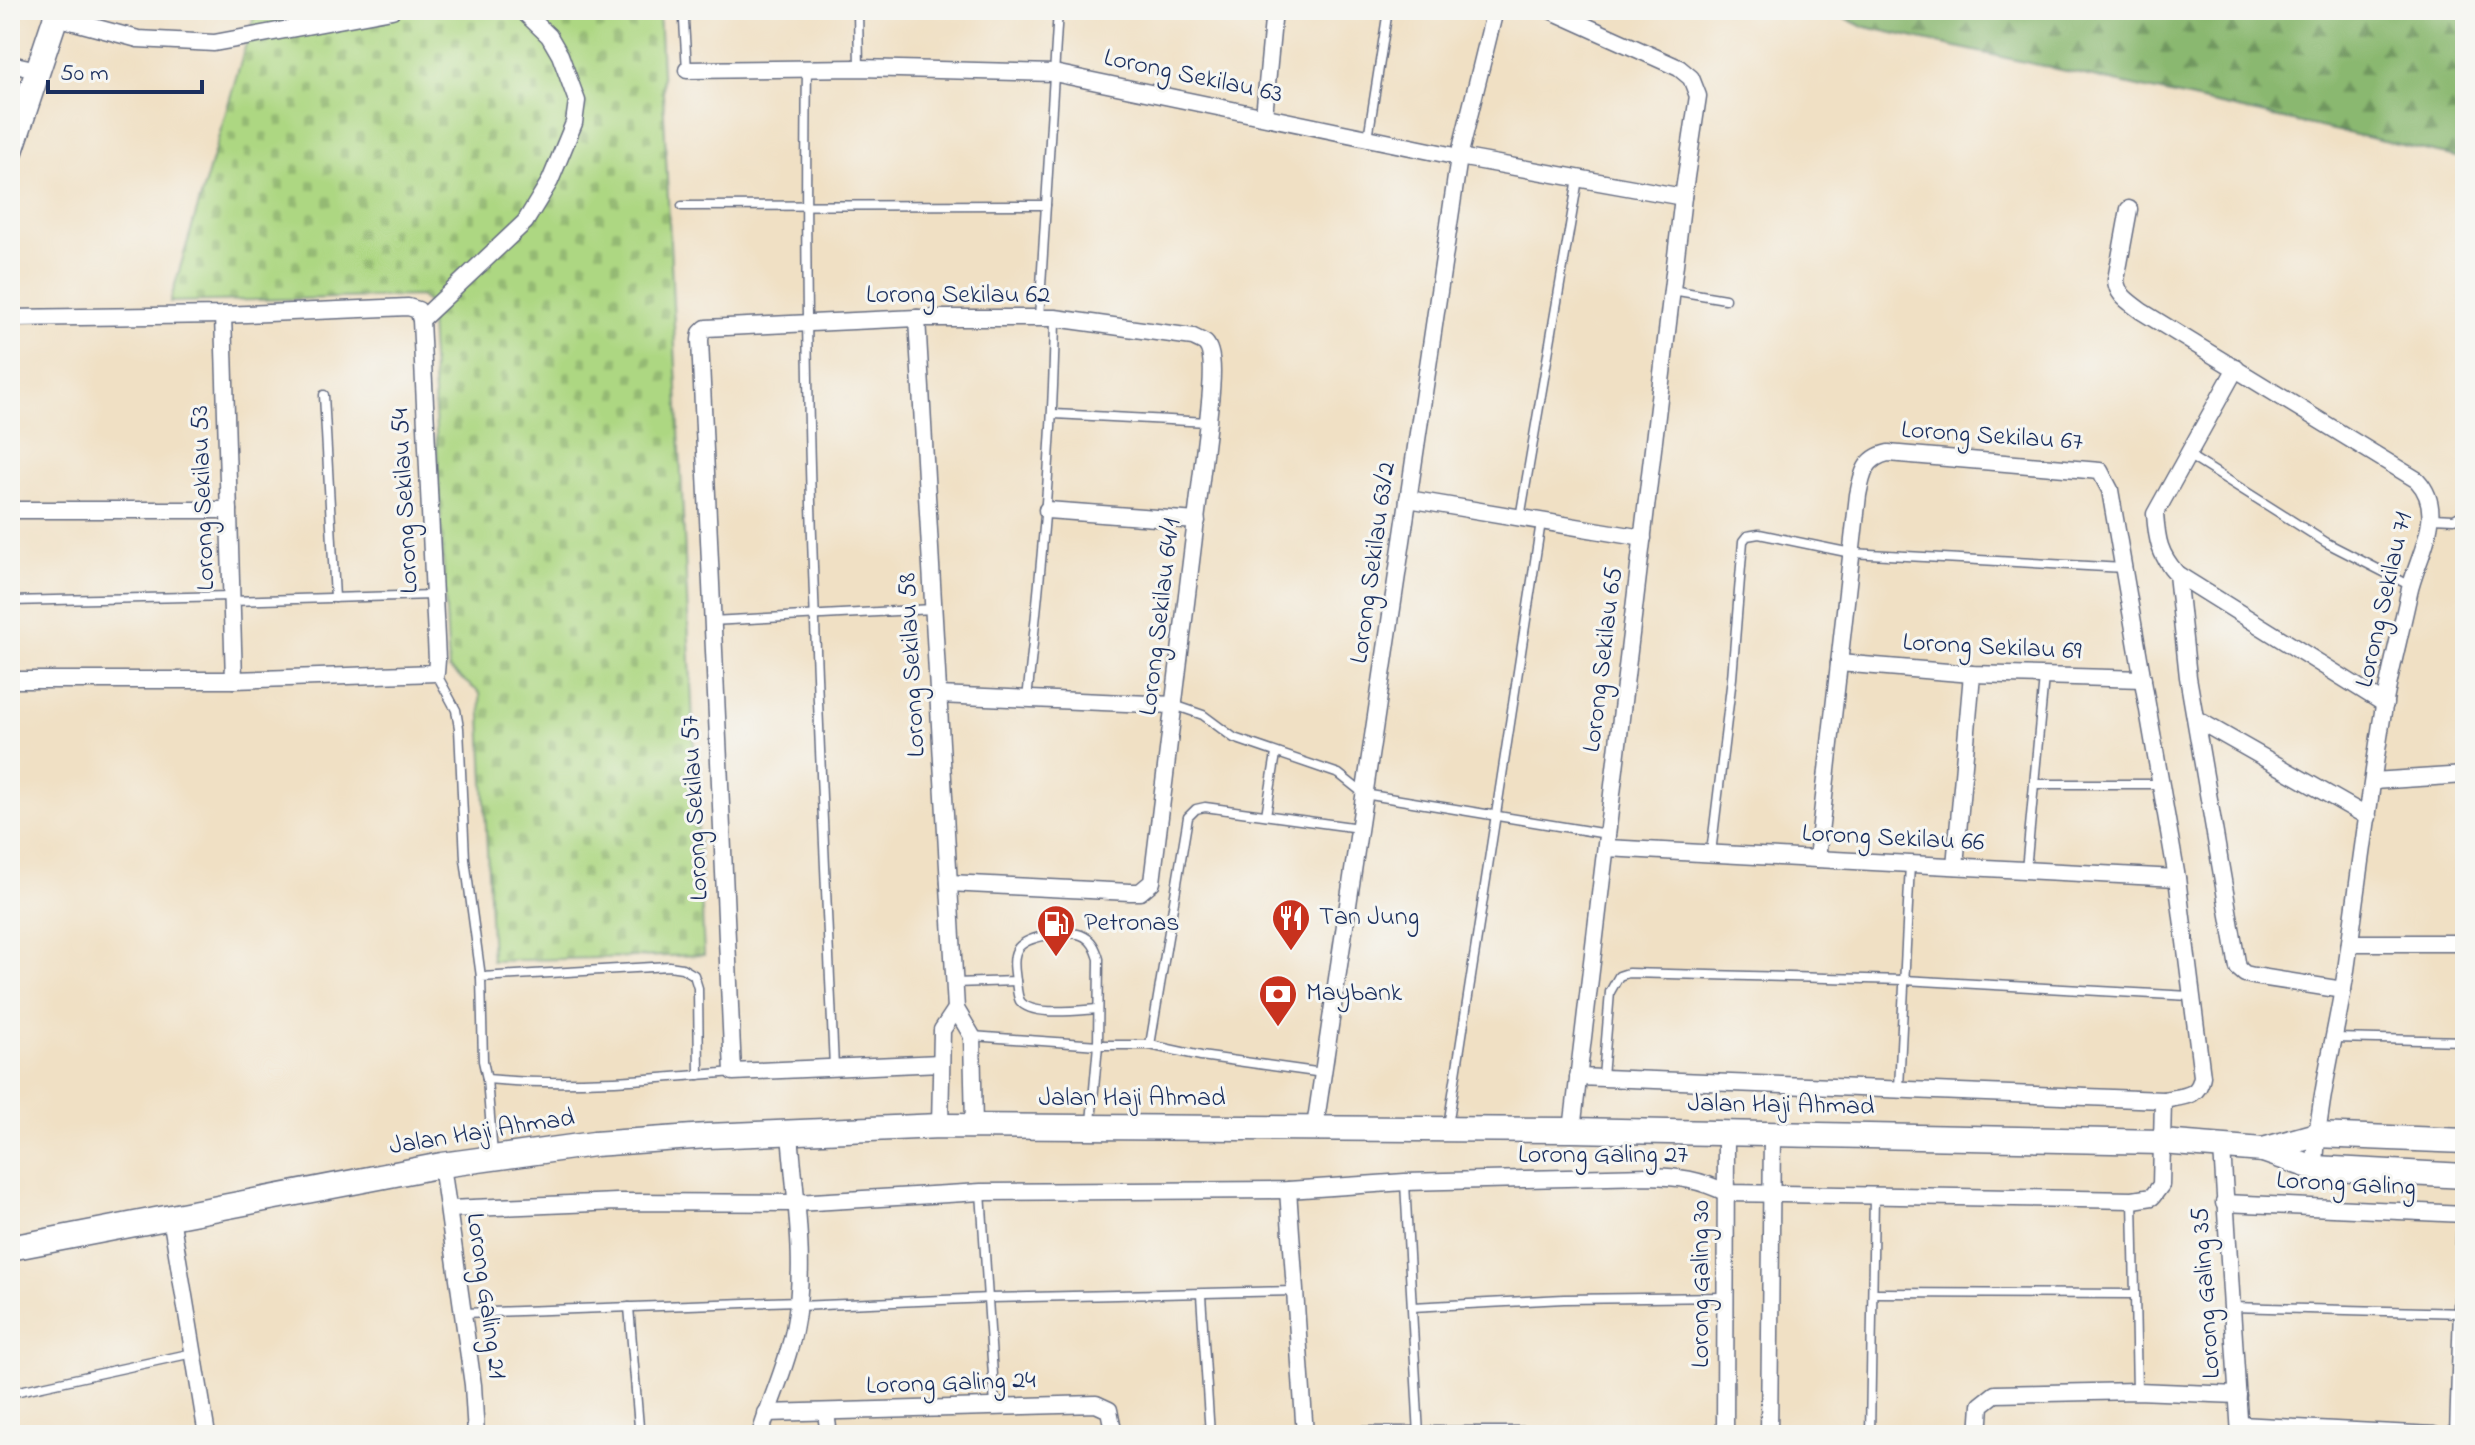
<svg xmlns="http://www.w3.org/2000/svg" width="2475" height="1445" viewBox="0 0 2475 1445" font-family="'Indie Flower',sans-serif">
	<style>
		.forest { fill: url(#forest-firs); stroke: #527467; stroke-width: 2 }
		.cemetery { fill: url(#cemetery-stones); stroke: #648370; stroke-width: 2 }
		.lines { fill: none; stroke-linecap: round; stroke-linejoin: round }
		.lane-casing { stroke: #666d82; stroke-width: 11 }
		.street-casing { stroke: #666d82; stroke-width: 19 }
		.secondary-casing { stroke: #666d82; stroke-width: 27 }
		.lane { stroke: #fff; stroke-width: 8 }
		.street { stroke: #fff; stroke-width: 16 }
		.secondary { stroke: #fff; stroke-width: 24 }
		.labels { text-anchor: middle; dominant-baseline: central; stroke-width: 6; stroke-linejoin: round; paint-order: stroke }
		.street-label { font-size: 26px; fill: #1b2f5e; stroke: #f6f6f2 }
		.poi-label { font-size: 26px; fill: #1b2f5e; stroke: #f6f6f2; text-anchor: start }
	</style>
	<defs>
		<pattern id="forest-firs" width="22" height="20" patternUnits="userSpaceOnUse" patternTransform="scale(2)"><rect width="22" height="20" fill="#8ab870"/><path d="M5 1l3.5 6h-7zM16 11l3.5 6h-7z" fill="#70965f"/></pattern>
		<pattern id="cemetery-stones" width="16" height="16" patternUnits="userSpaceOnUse" patternTransform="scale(2)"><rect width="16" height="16" fill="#add782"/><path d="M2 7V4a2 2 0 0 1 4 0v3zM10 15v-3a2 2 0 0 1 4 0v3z" fill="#94b973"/></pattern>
	</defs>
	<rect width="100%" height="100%" fill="#f6f6f2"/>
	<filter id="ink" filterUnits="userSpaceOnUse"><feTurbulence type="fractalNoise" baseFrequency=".0125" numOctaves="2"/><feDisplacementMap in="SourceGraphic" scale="16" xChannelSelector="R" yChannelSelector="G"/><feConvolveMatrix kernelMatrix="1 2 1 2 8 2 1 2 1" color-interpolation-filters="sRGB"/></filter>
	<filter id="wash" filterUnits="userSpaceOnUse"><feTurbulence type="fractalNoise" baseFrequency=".006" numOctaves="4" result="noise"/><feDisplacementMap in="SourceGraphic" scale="32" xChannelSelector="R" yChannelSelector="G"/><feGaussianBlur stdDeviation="1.8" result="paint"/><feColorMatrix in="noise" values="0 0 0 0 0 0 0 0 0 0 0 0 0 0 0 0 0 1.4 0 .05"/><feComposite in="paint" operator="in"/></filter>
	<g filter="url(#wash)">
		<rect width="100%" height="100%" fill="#f0e0c4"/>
		<path class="forest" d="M1829,10h636v149l-604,-133z"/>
		<path class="cemetery" d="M256,10h403l45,945 -212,6 -12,-268 -31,-24 -20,-365 -9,-8 -250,6z"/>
	</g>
	<g filter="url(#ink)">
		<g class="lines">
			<g class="lane-casing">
				<g id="lane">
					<path d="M686,10l-2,11 3,49"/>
					<path d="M858,10l1,58"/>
					<path d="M807,69c-5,333 12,665 27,998"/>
					<path d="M1368,138l20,-128"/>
					<path d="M682,206l364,-1"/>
					<path d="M1672,290l53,9"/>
					<path d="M1039,318l19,-308"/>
					<path d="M324,395l11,203"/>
					<path d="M1054,414l154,8"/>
					<path d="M2188,455l139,88 84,43"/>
					<path d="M1520,518l58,-339"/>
					<path d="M2432,518l22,1 11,-6"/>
					<path d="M10,601l221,-5"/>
					<path d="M231,601l202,-6"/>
					<path d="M711,621l222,-12"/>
					<path d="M436,673l20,37 3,18 6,131 16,118"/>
					<path d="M1027,699c14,-127 26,-253 28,-381"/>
					<path d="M1174,705l29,10 31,23 105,36 25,20 243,40"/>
					<path d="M2034,784h126"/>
					<path d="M1266,815l10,-61"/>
					<path d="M1711,853l21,-175 11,-137 4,-5 12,-2 92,19 273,15"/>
					<path d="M2026,870l18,-193"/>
					<path d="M1016,981c1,7 1,14 4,20 11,16 60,9 78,8"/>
					<path d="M954,983l62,-2c-1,-9 -4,-22 1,-31 7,-14 50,-20 64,-15 11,4 15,14 18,24l-1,86h52"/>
					<path d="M972,1036l126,9 -7,77"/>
					<path d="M2334,1038l131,3"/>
					<path d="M1323,1073l-122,-17 -51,-11 38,-228 8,-8 9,-2 154,21"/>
					<path d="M1603,1077l7,-85 9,-16 9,-3 276,7 286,16"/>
					<path d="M487,1079c81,8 165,0 246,-7"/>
					<path d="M1899,1088l11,-224"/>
					<path d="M1448,1126l93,-604"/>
					<path d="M493,1155l-6,-76 -4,-18 -2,-84 188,-11 13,2 12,7 4,13 1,87"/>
					<path d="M1405,1183l14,252"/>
					<path d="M981,1192l14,214"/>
					<path d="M2133,1200l4,191"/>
					<path d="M1873,1293l262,1"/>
					<path d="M1201,1295l9,140"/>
					<path d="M798,1306l192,-8 305,-7"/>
					<path d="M629,1307l10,120"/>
					<path d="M1412,1307l152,-8 162,-2"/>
					<path d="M2231,1307l234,6"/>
					<path d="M464,1313l334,-12"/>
					<path d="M10,1393l183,-40"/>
					<path d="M1870,1435l4,-239"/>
					<path d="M2454,1435l7,-221"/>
				</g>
			</g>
			<g class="street-casing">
				<g id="street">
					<path d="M1550,10l129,58 12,10 7,18 -15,101 -111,933"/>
					<path d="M56,17l82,22 76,4 178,-33"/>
					<path d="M10,64l28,6"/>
					<path d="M687,70l172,-2 195,5 405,84 224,40"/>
					<path d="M1264,116l10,-106"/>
					<path d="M2129,209l-13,71c1,16 14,22 25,31l276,169c31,33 0,76 -8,113 -8,38 -18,75 -25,113 -15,90 -26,180 -39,271 -10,63 -28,127 -30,191"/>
					<path d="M223,315l11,365"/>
					<path d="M10,318l213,-3 185,-8 10,3 3,10 16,340 -1,13 -202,7h-224"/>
					<path d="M917,318l39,691 16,27 2,90"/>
					<path d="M421,320l104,-98 25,-41 24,-58 3,-22 -17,-46 -11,-19 -27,-26"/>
					<path d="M2236,368l-81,146c2,26 4,40 22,60l208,130"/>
					<path d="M1408,499l235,39"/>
					<path d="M10,510h219"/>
					<path d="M1047,510l150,11"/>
					<path d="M2177,574l11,103 50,291 7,6 9,2 89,14"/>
					<path d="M1839,663l133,11 171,5"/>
					<path d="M938,695l236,10"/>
					<path d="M2196,719l172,98"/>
					<path d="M2373,781l92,-6"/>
					<path d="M1606,848l571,30"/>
					<path d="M1955,866l17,-192"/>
					<path d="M2350,943h115"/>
					<path d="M941,1063l-208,9 -33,-732 1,-7 5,-5 211,-10h138l138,19c2,1 11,5 12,6 13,12 4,62 3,79l-56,460 -12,10h-10l-181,-9"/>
					<path d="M1578,1077l585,23c20,-4 36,-2 39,-24l-25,-198 -67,-388 -10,-19 -212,-18c-23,5 -26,21 -30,42l-41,364"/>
					<path d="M940,1126l2,-96 14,-21"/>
					<path d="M1315,1127l144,-970 36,-147"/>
					<path d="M2222,1148l18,287"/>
					<path d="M442,1165l31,220 3,50"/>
					<path d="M1288,1190l17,245"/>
					<path d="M2224,1203l241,11"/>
					<path d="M449,1209l168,-7 179,1 185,-11 307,-2 117,-8 243,-6c32,1 50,3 79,17l406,7 19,-3 9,-12 2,-85"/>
					<path d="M171,1217l36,218"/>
					<path d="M766,1413l330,-9 13,6 5,25"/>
					<path d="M826,1413l3,22"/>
					<path d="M2240,1425l194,10"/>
					<path d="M760,1435c10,-35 27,-69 34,-105 13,-63 1,-132 -4,-196"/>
					<path d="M1351,1435h220"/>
					<path d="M1725,1435l1,-302"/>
					<path d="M1769,1435l3,-301"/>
					<path d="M1979,1435l2,-30 14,-11 142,-3 101,4"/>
				</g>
			</g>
			<g class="secondary-casing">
				<g id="secondary">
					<path d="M10,154l48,-144"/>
					<path d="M2263,1150l53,-15 149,6"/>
					<path d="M10,1248l432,-83 152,-21 113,-8 233,-10 632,4 590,12 101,8 52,18 150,8"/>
				</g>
			</g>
			<use href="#lane" class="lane"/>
			<use href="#street" class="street"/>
			<use href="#secondary" class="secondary"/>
		</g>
	</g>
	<defs>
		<g id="restaurant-pin" transform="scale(2)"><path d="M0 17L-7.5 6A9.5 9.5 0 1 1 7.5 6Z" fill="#c8321e" stroke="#f6f6f2"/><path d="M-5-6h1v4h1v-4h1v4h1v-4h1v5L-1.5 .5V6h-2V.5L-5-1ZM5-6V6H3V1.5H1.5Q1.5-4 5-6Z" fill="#fff"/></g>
		<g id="fuel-pin" transform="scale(2)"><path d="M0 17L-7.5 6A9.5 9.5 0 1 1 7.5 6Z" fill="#c8321e" stroke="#f6f6f2"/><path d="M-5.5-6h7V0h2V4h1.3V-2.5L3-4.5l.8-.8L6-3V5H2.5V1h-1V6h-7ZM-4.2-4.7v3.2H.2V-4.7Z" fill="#fff"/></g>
		<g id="bank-pin" transform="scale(2)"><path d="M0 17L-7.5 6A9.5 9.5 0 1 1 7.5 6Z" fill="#c8321e" stroke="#f6f6f2"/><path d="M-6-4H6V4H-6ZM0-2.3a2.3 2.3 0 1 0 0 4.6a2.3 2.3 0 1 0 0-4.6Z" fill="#fff"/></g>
	</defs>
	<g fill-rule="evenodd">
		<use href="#restaurant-pin" x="1291" y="918"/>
		<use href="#fuel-pin" x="1056" y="924"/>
		<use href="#bank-pin" x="1278" y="994"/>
	</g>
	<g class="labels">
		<g class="street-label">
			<text transform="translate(1193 77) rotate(12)">Lorong Sekilau 63</text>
			<text x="958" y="296">Lorong Sekilau 62</text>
			<text transform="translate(1992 437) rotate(4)">Lorong Sekilau 67</text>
			<text transform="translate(204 498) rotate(-92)">Lorong Sekilau 53</text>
			<text transform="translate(406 501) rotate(-93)">Lorong Sekilau 54</text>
			<text transform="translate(1374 563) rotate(-82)">Lorong Sekilau 63/2</text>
			<text transform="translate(2385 600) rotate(-77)">Lorong Sekilau 71</text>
			<text transform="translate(1161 617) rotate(-83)">Lorong Sekilau 64/1</text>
			<text transform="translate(1992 648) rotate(3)">Lorong Sekilau 69</text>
			<text transform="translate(1604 660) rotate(-83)">Lorong Sekilau 65</text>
			<text transform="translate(913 665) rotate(-93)">Lorong Sekilau 58</text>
			<text transform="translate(696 808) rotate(-93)">Lorong Sekilau 57</text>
			<text transform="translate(1893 839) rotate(3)">Lorong Sekilau 66</text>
			<text x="1132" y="1099">Jalan Haji Ahmad</text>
			<text transform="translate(1781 1106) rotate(1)">Jalan Haji Ahmad</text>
			<text transform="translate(482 1133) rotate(-9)">Jalan Haji Ahmad</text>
			<text x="1603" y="1156">Lorong Galing 27</text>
			<text transform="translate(2346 1185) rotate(3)">Lorong Galing</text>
			<text transform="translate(1702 1284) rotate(-90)">Lorong Galing 30</text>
			<text transform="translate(2207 1293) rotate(-94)">Lorong Galing 35</text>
			<text transform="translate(485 1296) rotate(82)">Lorong Galing 21</text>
			<text transform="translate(951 1384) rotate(-2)">Lorong Galing 24</text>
		</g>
		<g class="poi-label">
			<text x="1319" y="918">Tan Jung</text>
			<text x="1084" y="924">Petronas</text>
			<text x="1306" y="994">Maybank</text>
		</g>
	</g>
	<rect width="2475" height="1445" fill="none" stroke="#f6f6f2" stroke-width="40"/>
	<path d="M48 80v12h154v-12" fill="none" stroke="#1b2f5e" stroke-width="4"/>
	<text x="60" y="80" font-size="24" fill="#1b2f5e" stroke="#f6f6f2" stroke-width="6" paint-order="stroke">50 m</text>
</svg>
